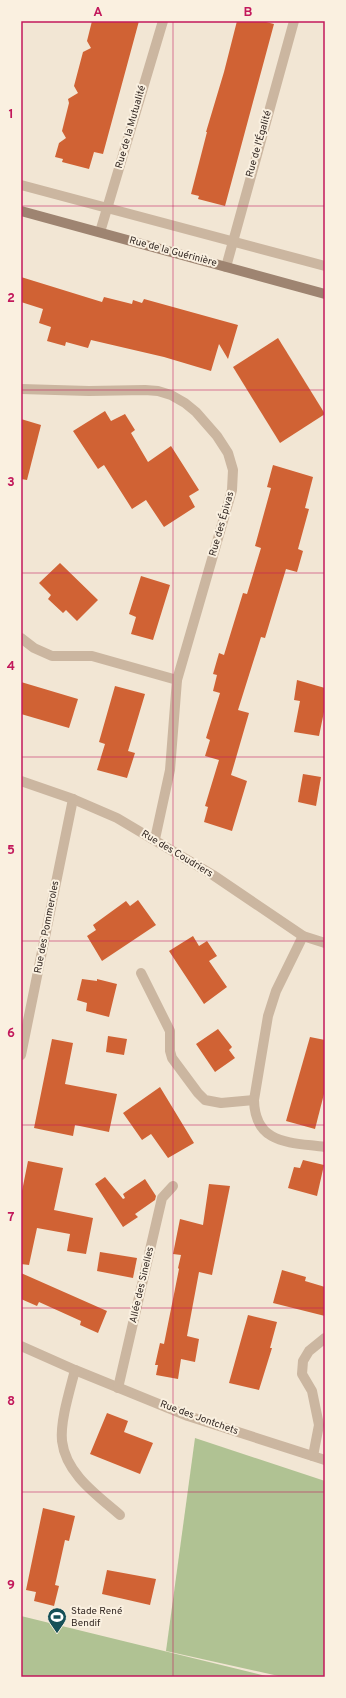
<svg xmlns="http://www.w3.org/2000/svg" width="346" height="1698" viewBox="0 0 346 1698" font-family="Overpass,sans-serif">
	<style>
		.green { fill: #b0c293 }
		.building { fill: #d06234 }
		.lines { fill: none; stroke-linecap: round; stroke-linejoin: round }
		.minor { stroke: #cbb6a0; stroke-width: 10 }
		.secondary { stroke: #9e8471; stroke-width: 10 }
		.grid { fill: none; stroke: #c2185b; stroke-width: 1; stroke-opacity: 0.55 }
		.labels { text-anchor: middle; dominant-baseline: central; stroke-width: 4; stroke-linejoin: round; paint-order: stroke }
		.street-label { font-size: 10px; fill: #342924; stroke: #faf0e0 }
		.poi-label { font-size: 10px; fill: #342924; stroke: #faf0e0; text-anchor: start }
		.neatline { fill: none; stroke: #c2185b; stroke-width: 1.5 }
		.grid-label { font-size: 13px; text-anchor: middle; font-weight: bold; fill: #c2185b }
	</style>
	<rect width="100%" height="100%" fill="#f2e6d4"/>
	<g class="green">
		<path d="M195,1438l130,43v196h-42l-117,-26z"/>
		<path d="M21,1616l249,61h-249z"/>
	</g>
	<g class="building">
		<path d="M92,21h47l-36,133 -9,-2 -5,17 -27,-7 1,-3 -8,-2 4,-14 7,-5 -4,-7 7,-28 -1,-4 10,-6 -4,-7 9,-34 8,-4 -4,-7z"/>
		<path d="M237,21h25l12,3 -49,182 -27,-7 1,-3 -8,-2 16,-62h-1l18,-60z"/>
		<path d="M21,277l81,25 2,-5 28,7 1,-4 9,3 2,-4 94,26 -10,34 -9,-15 -8,27 -47,-14 -73,-17 -3,8 -22,-6 -1,4 -18,-5 4,-14 -12,-4 4,-14 -22,-7z"/>
		<path d="M278,338l47,76 -45,29 -47,-76z"/>
		<path d="M105,411l6,10 14,-7 10,16 -4,3 17,29 23,-16 28,44 -10,6 6,11 -31,20 -18,-27 -14,9 -28,-44 -6,4 -25,-38z"/>
		<path d="M21,419l20,6 -14,55 -6,-1z"/>
		<path d="M273,465l40,12 -8,31 4,1 -11,40 5,2 -6,21 -11,-3 -21,69 -4,-1 -23,73 11,3 -18,62 16,6 -15,50 -28,-9 4,-15 -3,-1 14,-46 -14,-4 5,-16 -4,-2 14,-45 -7,-2 4,-16 -4,-1 6,-21 5,2 19,-62 4,1 14,-46 -6,-2 16,-58 -4,-1z"/>
		<path d="M60,563l38,37 -21,21 -11,-11 -3,3 -15,-14 3,-4 -12,-12z"/>
		<path d="M141,576l29,9 -17,55 -22,-6 5,-17 -7,-3z"/>
		<path d="M297,680l28,8v19l-6,29 -25,-4 6,-31 -6,-1z"/>
		<path d="M21,682l57,17 -9,29 -48,-14z"/>
		<path d="M115,686l30,8 -17,57 7,2 -8,25 -30,-8 8,-26 -6,-2z"/>
		<path d="M303,774l18,3 -5,29 -18,-4z"/>
		<path d="M138,900l18,25 -54,36 -15,-25 9,-6 -3,-5 33,-24 4,5z"/>
		<path d="M193,936l6,10 8,-5 10,15 -8,5 18,26 -23,17 -35,-53z"/>
		<path d="M82,979l15,2v-2l20,5 -8,33 -23,-6 1,-8 -10,-3z"/>
		<path d="M218,1029l14,18 -3,3 6,8 -20,14 -19,-28z"/>
		<path d="M108,1036l19,3 -3,16 -18,-3z"/>
		<path d="M310,1037l15,3v50l-10,39 -29,-8z"/>
		<path d="M52,1039l21,4 -8,41 52,10 -8,38 -34,-7 -2,11 -39,-8z"/>
		<path d="M160,1087l34,56 -26,15 -17,-24 -9,6 -19,-27z"/>
		<path d="M303,1160l21,5 -7,31 -29,-8 6,-21 6,1z"/>
		<path d="M28,1161l35,7 -9,42 39,8 -7,36 -19,-3 3,-17 -33,-6 -8,37 -8,-1v-68z"/>
		<path d="M105,1177l18,22 2,-1 -2,-4 22,-15 11,17 -1,4 -20,14 3,3 -15,10 -28,-43z"/>
		<path d="M209,1184l21,2 -18,89 -13,-3 -12,64 12,3 -4,23 -14,-3 -3,20 -22,-4 2,-10h-3l5,-22 4,1 15,-75 -1,-1 3,-13 -8,-1 7,-35 23,6z"/>
		<path d="M100,1252l37,6 -4,20 -36,-7z"/>
		<path d="M282,1270l24,7 -1,4 20,6v29l-52,-13z"/>
		<path d="M21,1273l86,38 -9,22 -18,-8 1,-4 -42,-19 -2,4 -16,-7z"/>
		<path d="M248,1315l29,7 -7,26h2l-13,42 -30,-7z"/>
		<path d="M107,1413l21,8 -4,11 29,11 -13,31 -50,-20z"/>
		<path d="M43,1508l32,8 -6,25 -4,-1 -10,45 4,1 -5,20 -20,-5 2,-9 -10,-2z"/>
		<path d="M107,1570l49,9 -6,26 -48,-11z"/>
	</g>
	<g class="lines">
		<g class="minor">
			<path d="M21,185l304,81"/>
			<path d="M100,232l63,-211"/>
			<path d="M226,267l68,-246"/>
			<path d="M21,389l68,2 56,-1 13,1 13,4 14,8 11,9 21,24 11,17 5,17 -1,20 -55,190 -7,90 -15,69"/>
			<path d="M21,638l13,10 18,8h40l85,24"/>
			<path d="M21,781l52,18 44,19 96,57 90,61 22,7"/>
			<path d="M303,936l-27,55 -8,25 -14,84c1,45 36,42 71,47"/>
			<path d="M141,973l29,58v20l2,7 26,35 7,7 16,3 33,-3"/>
			<path d="M21,1055l52,-256"/>
			<path d="M21,1346l54,24 113,46 137,44"/>
			<path d="M75,1370c-5,20 -15,51 -13,71 4,33 35,54 58,74"/>
			<path d="M118,1388l44,-190 11,-12"/>
			<path d="M313,1456l6,-31 -7,-34 -10,-17 1,-13 6,-10 16,-13"/>
		</g>
		<path class="secondary" d="M21,211l304,83"/>
	</g>
	<path class="grid" d="M173,21v1656M21,206h304M21,390h304M21,573h304M21,757h304M21,941h304M21,1125h304M21,1308h304M21,1492h304"/>
	<defs>
		<g id="stadium-pin" transform="scale(1)"><path d="M0 17L-7.5 6A9.5 9.5 0 1 1 7.5 6Z" fill="#165058" stroke="#faf0e0"/><path d="M0-5a6.5 5 0 1 0 0 10a6.5 5 0 1 0 0-10ZM-3.5-1.8h7v3.6h-7Z" fill="#fff"/></g>
	</defs>
	<g fill-rule="evenodd">
		<use href="#stadium-pin" x="57" y="1617"/>
	</g>
	<g class="labels">
		<g class="street-label">
			<text transform="translate(131 127) rotate(-74)">Rue de la Mutualité</text>
			<text transform="translate(259 144) rotate(-74)">Rue de l'Égalité</text>
			<text transform="translate(173 252) rotate(15)">Rue de la Guérinière</text>
			<text transform="translate(222 524) rotate(-74)">Rue des Épivas</text>
			<text transform="translate(177 854) rotate(31)">Rue des Coudriers</text>
			<text transform="translate(47 927) rotate(-79)">Rue des Pommeroles</text>
			<text transform="translate(142 1285) rotate(-77)">Allée des Sinelles</text>
			<text transform="translate(199 1418) rotate(20)">Rue des Jontchets</text>
		</g>
		<g class="poi-label">
			<text x="71" y="1611">Stade René<tspan x="71" dy="12">Bendif</tspan></text>
		</g>
	</g>
	<rect width="346" height="1698" fill="none" stroke="#faf0e0" stroke-width="44"/>
	<rect x="22" y="22" width="302" height="1654" class="neatline"/>
	<g class="grid-label">
		<text x="98" y="16">A</text>
		<text x="248" y="16">B</text>
		<text x="11" y="118">1</text>
		<text x="11" y="302">2</text>
		<text x="11" y="486">3</text>
		<text x="11" y="670">4</text>
		<text x="11" y="854">5</text>
		<text x="11" y="1037">6</text>
		<text x="11" y="1221">7</text>
		<text x="11" y="1405">8</text>
		<text x="11" y="1589">9</text>
	</g>
</svg>
